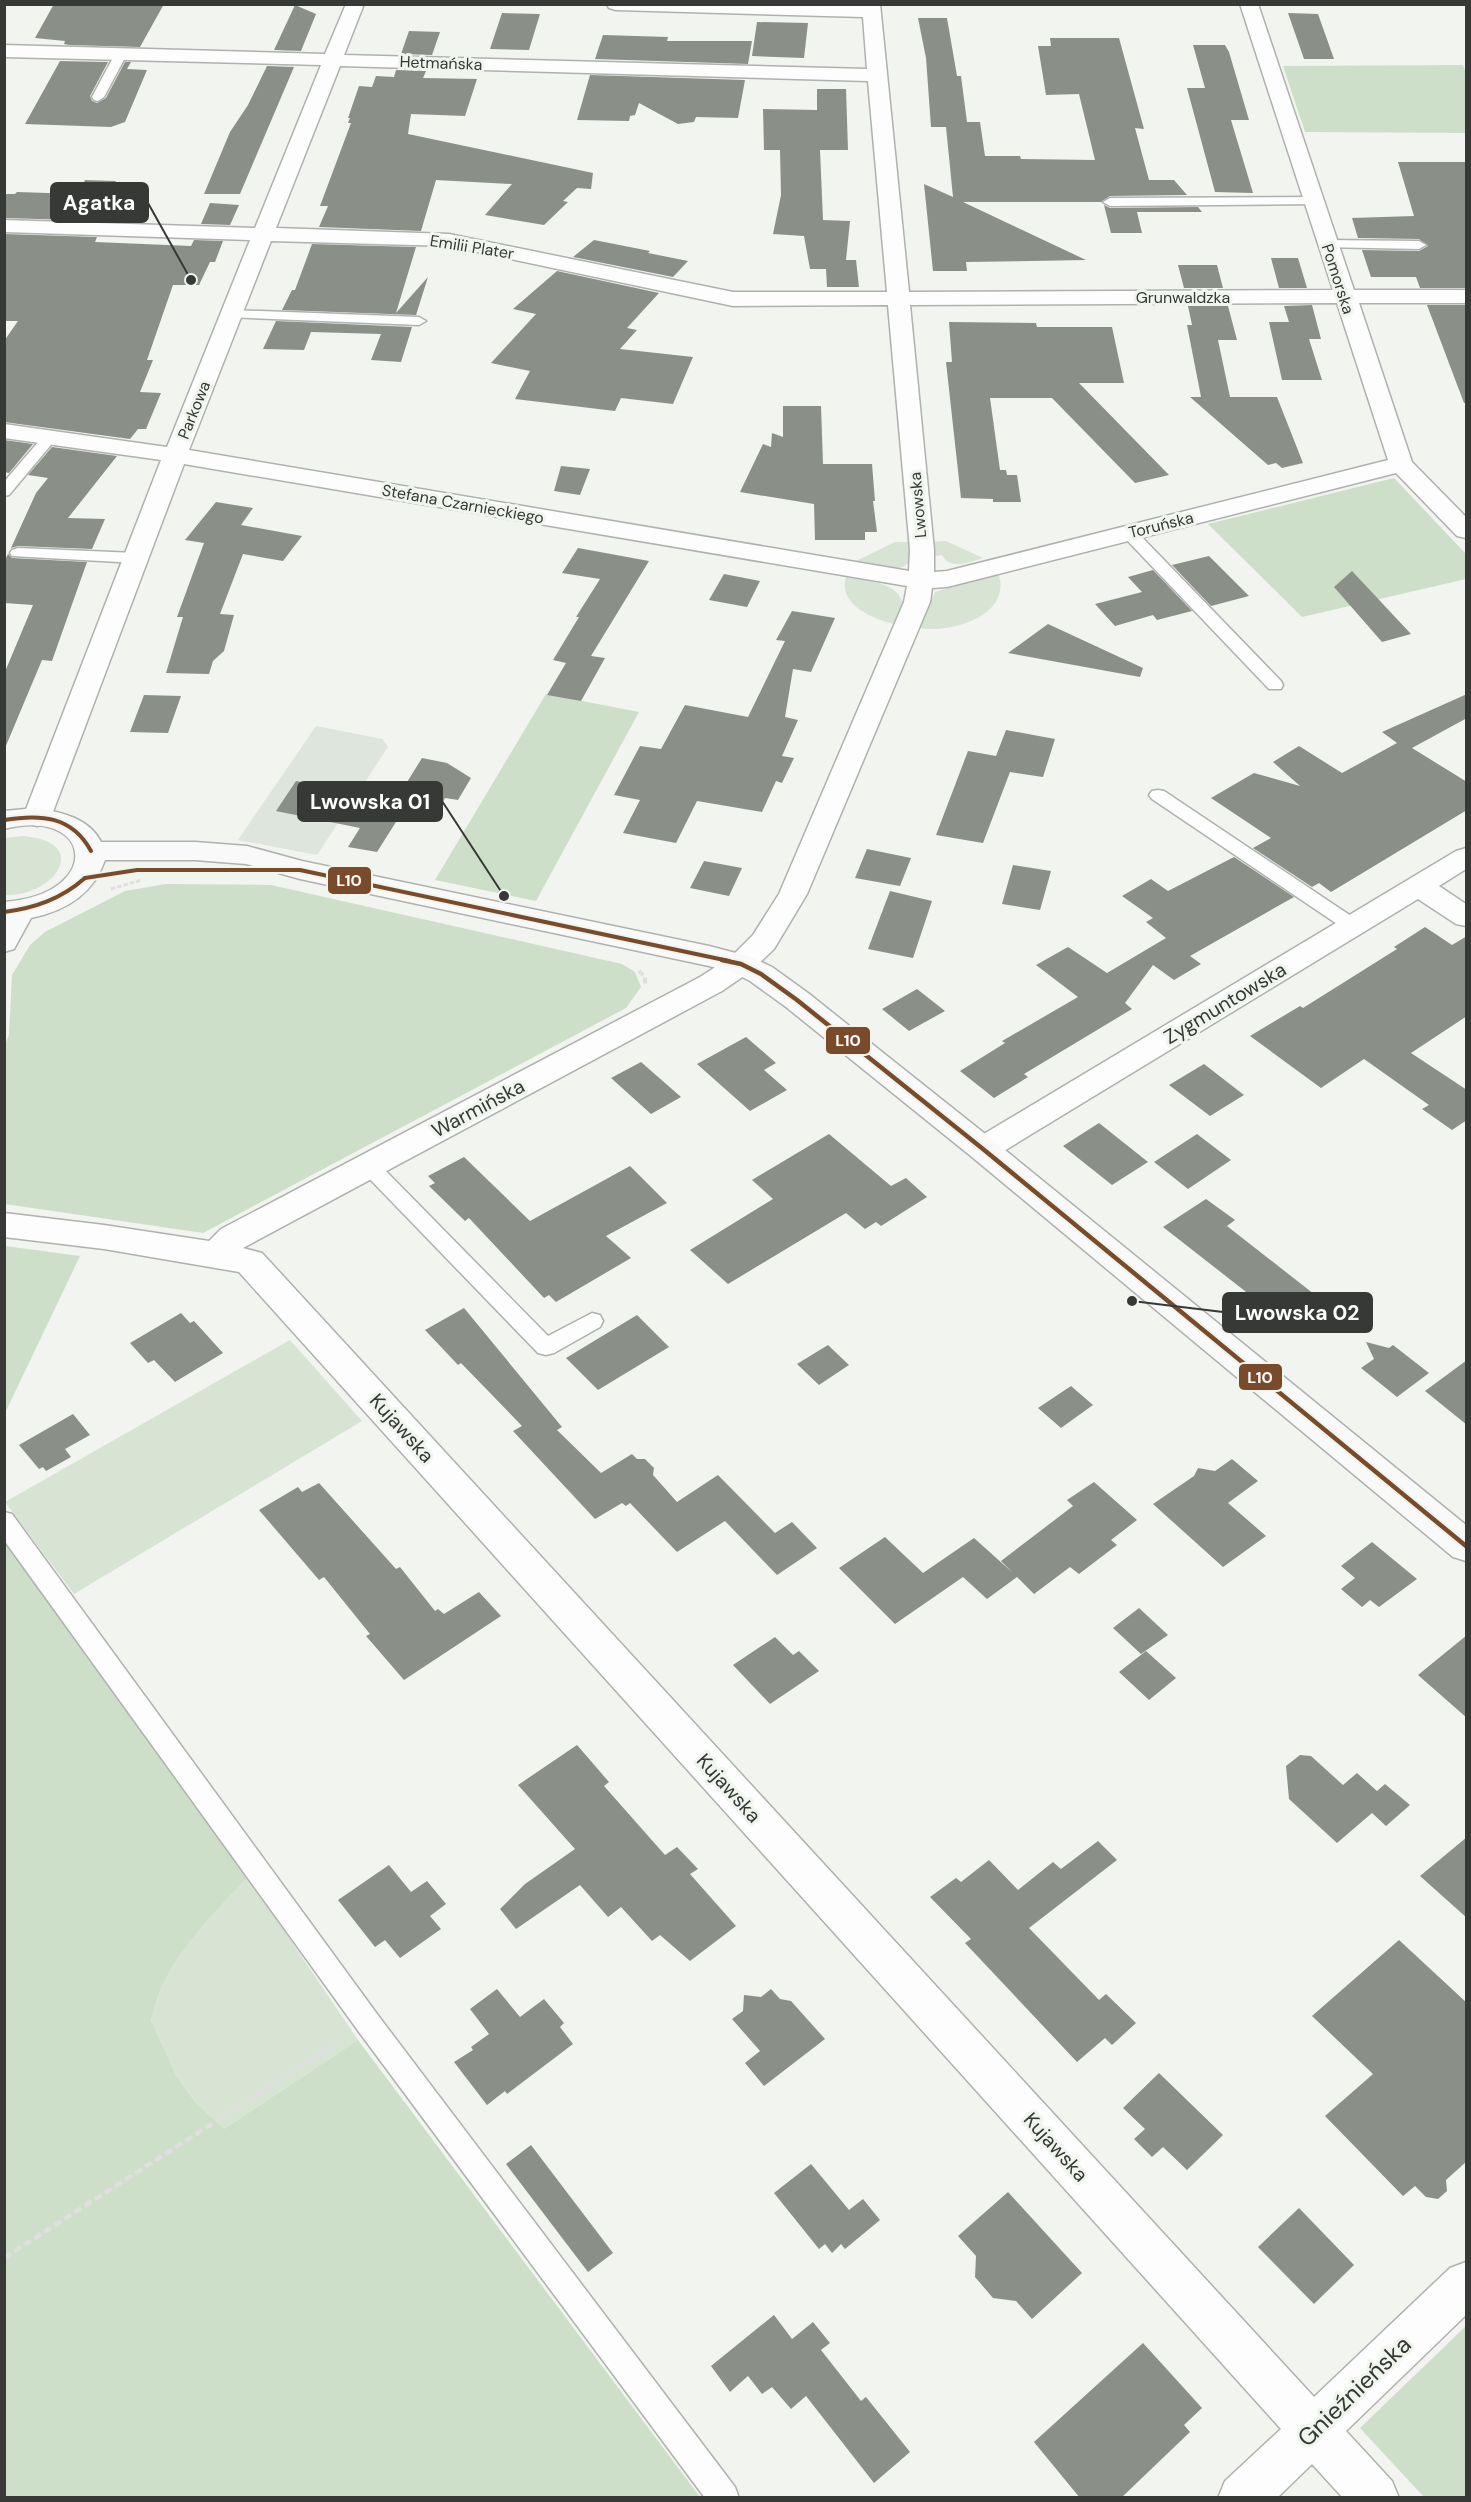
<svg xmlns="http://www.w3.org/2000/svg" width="1471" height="2502" viewBox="0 0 1471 2502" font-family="'DM Sans',sans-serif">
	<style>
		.built { fill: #dee5dc }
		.green { fill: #d7e4d4 }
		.forest { fill: #cddfc8 }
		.building { fill: #8a9088 }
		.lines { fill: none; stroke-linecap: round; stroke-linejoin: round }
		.lane-casing { stroke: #aeb1ae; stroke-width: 3 }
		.street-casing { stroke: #aeb1ae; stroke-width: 3 }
		.secondary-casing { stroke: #aeb1ae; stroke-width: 3 }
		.path-far2 { stroke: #dedfde; stroke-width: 3; stroke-dasharray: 4.5 2; stroke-linecap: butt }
		.path-far1 { stroke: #dedfde; stroke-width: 4; stroke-dasharray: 6 3; stroke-linecap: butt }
		.path { stroke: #dedfde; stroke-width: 4.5; stroke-dasharray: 8 4; stroke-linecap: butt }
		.lane { fill: #fdfdfd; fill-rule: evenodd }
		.street { fill: #fdfdfd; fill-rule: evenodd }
		.secondary { fill: #faf9fa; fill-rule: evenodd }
		.bus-1-far1-casing { stroke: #f0f5ee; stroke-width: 8 }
		.bus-1-casing { stroke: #f0f5ee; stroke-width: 9 }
		.bus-1-far1 { stroke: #7a4b2a; stroke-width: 4 }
		.bus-1 { stroke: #7a4b2a; stroke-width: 4.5 }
		.labels { text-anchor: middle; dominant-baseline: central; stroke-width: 6; stroke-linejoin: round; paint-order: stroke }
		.far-street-label { font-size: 16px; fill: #373937; stroke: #f0f5ee }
		.street-label { font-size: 20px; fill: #373937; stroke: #f0f5ee }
		.near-street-label { font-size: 24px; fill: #373937; stroke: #f0f5ee }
		.leader { fill: none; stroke: #373937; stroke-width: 2 }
		.callout-dot { fill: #373937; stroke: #f0f5ee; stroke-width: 2 }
		.callout { fill: #373937; stroke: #373937; stroke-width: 2 }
		.callout-label { font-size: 21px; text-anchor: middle; font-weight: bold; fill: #fff }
		.line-badge { stroke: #f0f5ee; stroke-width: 2 }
		.badge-label { font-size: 16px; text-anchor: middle; font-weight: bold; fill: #fff }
	</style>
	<rect width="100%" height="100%" fill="#f1f4ef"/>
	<path class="built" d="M316,726l66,13 6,8 -71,108 -79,-15z"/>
	<g class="green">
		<path d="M946,541l37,17c-13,4 -32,13 -41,-3l-7,1 -4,-14z"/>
		<path d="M895,542h13l2,19c-13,16 -39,6 -57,4l3,-4z"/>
		<path d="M997,573c4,6 4,11 3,18 -5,30 -56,42 -81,37l16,-36z"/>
		<path d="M846,577c19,4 52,4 57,27l-8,20c-21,-4 -58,-20 -49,-47z"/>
		<path d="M23,836c70,6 31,61 -18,59v-57z"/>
		<path d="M290,1340l72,81 -288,173 -69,-92z"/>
		<path d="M248,1877l110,163 -134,89 -29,-27 -19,-27 -25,-55c4,-13 7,-28 14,-40 21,-39 53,-71 83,-103z"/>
	</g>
	<g class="forest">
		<path d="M1463,65l3,8v60l-161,-1 -22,-66z"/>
		<path d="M1394,478l72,76v25l-164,38 -94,-93z"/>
		<path d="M546,694l93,18 -103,189 -101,-21z"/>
		<path d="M166,884l105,1 351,79 13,8 6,15 -15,21 -423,225 -198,-29 -1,-157 5,-12 3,-60 18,-30 15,-13 80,-41z"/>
		<path d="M5,1246l75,10 -75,157 -1,-167z"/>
		<path d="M4,1541l244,336c-30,32 -62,64 -83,103 -7,12 -10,27 -14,40l25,55 19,27 29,27 134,-89 342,457h-695z"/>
		<path d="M1466,2326v171h-42l-64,-69z"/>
	</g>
	<g class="building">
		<path d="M54,4h110l-24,43 -71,-2 -5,-1 1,-3 -30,-3z"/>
		<path d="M295,5l21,9 -15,37 -27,-1z"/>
		<path d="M502,13l38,1 -11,36 -39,-1z"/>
		<path d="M1288,13l30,1 16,45h-30z"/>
		<path d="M918,18h29l10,58h4l6,46h13l5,34h35l1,3 74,1 -16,-66 -33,1 -8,-49h13l-1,-8h69l25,91 -9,-1 14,52h25l13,15 -77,1 -9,6h-138l123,58 -120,2 1,9h-34l-9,-87 29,13 -7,-70h-15l-5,-69z"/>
		<path d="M757,22l51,1 -4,35 -52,-2z"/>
		<path d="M409,31l31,1 -8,23 -31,-1z"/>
		<path d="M603,35l65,2 -1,4h85l-4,23 -153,-5z"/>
		<path d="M1193,45h32l4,7 20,68h-18l22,73 -38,-1 -28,-104h18z"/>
		<path d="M60,61l48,1 -18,34 2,5 5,2 9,-5 19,-36h6l-4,7 20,1 -22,52 -14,5 -86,-3z"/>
		<path d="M267,66l27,1 -54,127h-36l26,-62 18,-27z"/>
		<path d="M396,70l30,1 -3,7 54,1 -12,37 -54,-2 -3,20 185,39 -2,16 -14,-1 -14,13 5,1 -24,23 -59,-10 27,-31 -76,-4 -15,51 -102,-4 9,-21h-8l31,-83h-3l2,-5h-2l11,-32 13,1 4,-11 18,1z"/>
		<path d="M590,75l155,5 -7,38 -42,-1 -2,5 -16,2 -39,-21 -4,12 -5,1 -1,5 -52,-1z"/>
		<path d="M817,89h29l2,61h-28l3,70 27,1 -4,39h10l3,27h-32l-1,-18h-16l-6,-33 -31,-2 8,-39 -1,-45h-16l-1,-41 54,1z"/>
		<path d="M1398,162h69v126h-47l-4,-11h-45l-9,-27 57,1 9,-5 -9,-7 -61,-1 -6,-20 62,-2z"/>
		<path d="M85,180l31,1 -2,4h10l-18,36 -102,-3v-24h11l2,-2 61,2z"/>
		<path d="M210,203l29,2 -9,20 -29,-1z"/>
		<path d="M1104,205l6,3 88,-1 4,5h-65l5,21h-31z"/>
		<path d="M4,234l93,3 -2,5 96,4 3,-6 29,1 -8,21h-5l-11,23h-26l-26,75h6l-13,32 21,1 -15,36h-8l-8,10 -126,-17v-81l14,-20h-14z"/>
		<path d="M594,240l56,11 -2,2 40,8 -15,16 -100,-20z"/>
		<path d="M312,244l104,3 -20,66 32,-36 -12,38 -134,-5 10,-20h3z"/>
		<path d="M1271,258h27l9,30h-28z"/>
		<path d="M1178,265h39l6,23h-39z"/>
		<path d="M557,271l102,22 -32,35 10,2 -17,19 73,8 -20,47 -52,-6 -6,13 -100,-12 15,-28 -39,-8 45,-49 -23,-5z"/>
		<path d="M1312,305l9,34h-12l13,41h-40l-13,-58h20l-5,-16z"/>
		<path d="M1427,305h40v98h-3z"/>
		<path d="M1188,306h40l9,34h-19l12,57h47l26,66 -21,5 -6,-5 -8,2 -78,-68h11l-14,-72h5z"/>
		<path d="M276,321l136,6 -11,35 -30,-2 10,-26 -70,-2 -7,18 -41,-1z"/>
		<path d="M949,322l87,1 1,4h75l12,56h-45l90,92 -34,8 -83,-85h-62l10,72h6l1,5h10l4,27h-28v-3l-32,-1 -15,-136h6z"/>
		<path d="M783,406h38l2,58h49l3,37h-2l4,31h-12v8h-50l-1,-36 -74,-12 23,-48 8,3 1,-14 11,4z"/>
		<path d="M4,440l29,4 -24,29 -5,-1z"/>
		<path d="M52,447l65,9 -49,62 37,1 -13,30 -74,-3 -7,2 25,-55 12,-15 -20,-3z"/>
		<path d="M561,466l29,3 -10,26 -26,-4z"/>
		<path d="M216,502l37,6 -12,17 61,11 -19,25 -40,-7 -23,60 14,1 -10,36 -11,10 -4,13 -43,-1 17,-56h-6l27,-74 -19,-3z"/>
		<path d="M578,548l71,13 -58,95 14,2 -24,43 -34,-6 19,-32 -13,-3 26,-43h-3l24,-38 -38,-6z"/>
		<path d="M8,554l4,4 75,4 -35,99 -10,-1 -37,88 -1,-74 29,-69 -29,-2v-41z"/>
		<path d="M1209,556l40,40 -38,10 -39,-41z"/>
		<path d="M1153,570l39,41 -35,9 -4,-5 -38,11 -20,-22 47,-12 -14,-15z"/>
		<path d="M1352,571l59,63 -29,8 -48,-55z"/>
		<path d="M724,574l36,7 -13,26 -38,-7z"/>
		<path d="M792,611l43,7 -24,54 -18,-3 -8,48 13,3 -16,36 12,2 -12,25 -6,-2 -14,31 -65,-11 -21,42 -53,-10 17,-33 -26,-5 26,-49 21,3 24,-44 63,12 37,-76 -9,-1z"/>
		<path d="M1048,624l95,44 -3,9 -132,-24z"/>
		<path d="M1467,694v24l-55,30 55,34v28l-136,82 -12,-9 -7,4 -59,-39 18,-10 -60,-40 43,-25 46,13 -27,-24 26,-16 43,27 55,-30 -15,-11z"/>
		<path d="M144,695l37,1 -13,37 -38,-1z"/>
		<path d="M1006,730l49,9 -12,38 -33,-5 -27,71 -47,-8 32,-84 28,5z"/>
		<path d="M422,758l25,5 24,15 -13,22 -13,-2 -3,6 -43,-9z"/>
		<path d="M296,781l112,22 -31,49 -29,-5 12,-19 -84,-17z"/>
		<path d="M867,849l44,9 -11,28 -45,-8z"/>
		<path d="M1234,857l60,40 -104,59 11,8 -27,16 -21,-15 -28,38 7,6 -108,65 4,3 -34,21 -34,-27 45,-28 -3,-2 76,-44 -42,-32 32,-18 39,26 59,-35 -20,-16 7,-4 -31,-22 29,-17 17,12z"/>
		<path d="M704,861l38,7 -13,28 -39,-8z"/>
		<path d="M1013,865l38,6 -11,39 -38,-6z"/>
		<path d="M890,891l42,10 -19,57 -45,-9z"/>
		<path d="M1425,927l27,18 15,-9v80l-56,37 56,37v30l-15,10 -30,-21 7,-4 -65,-46 -43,29 -71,-52 50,-30 3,2 94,-59 -3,-2z"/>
		<path d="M917,989l28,22 -36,20 -27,-22z"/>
		<path d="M746,1037l30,26 -12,7 23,20 -37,21 -53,-47z"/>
		<path d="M641,1062l40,35 -30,17 -40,-36z"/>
		<path d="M1204,1064l40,31 -34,21 -41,-31z"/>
		<path d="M1099,1123l49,39 -36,23 -49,-39z"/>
		<path d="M829,1134l62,52 15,-8 21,19 -46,29 -5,-4 -11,7 -19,-16 -118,71 -38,-34 83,-51 -21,-19z"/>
		<path d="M1197,1134l34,26 -43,29 -34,-27z"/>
		<path d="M464,1157l66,64 100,-55 37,37 -61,33 25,22 -75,44 -7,-7 -5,3 -75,-80 -4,3 -36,-35 6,-3 -7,-7z"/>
		<path d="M1206,1199l29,21 -8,6 110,86 -29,20h-9l-12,-10 -4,2 -35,-28 2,-1 -87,-68z"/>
		<path d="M464,1308l98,119 -5,3 44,43 31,-19 5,5h8l9,9 -1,7 24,27 41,-27 57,58 17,-11 25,26 -40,27 -52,-54 -48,31 -47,-49 -4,3 -4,-3 -27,16 -82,-88 9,-5 -61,-63 -3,2 -33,-35z"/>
		<path d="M181,1313l9,10 4,-2 29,32 -48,29 -21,-22 -6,3 -18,-20z"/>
		<path d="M637,1315l32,32 -71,43 -32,-32z"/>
		<path d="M1366,1342l23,6 4,-3 36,28 -32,24 -36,-29 13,-9z"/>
		<path d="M828,1345l21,20 -30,20 -22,-21z"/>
		<path d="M1467,1360v65l-42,-34z"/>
		<path d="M1071,1386l22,19 -32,23 -23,-20z"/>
		<path d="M73,1414l17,21 -25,14 6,8 -25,14 -3,-4 -4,2 -20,-24z"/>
		<path d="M1232,1459l26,22 -30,22 38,33 -43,31 -70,-63 41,-28 4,-8 17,3z"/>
		<path d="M1094,1482l43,38 -26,20 6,5 -38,29 -9,-7 -36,27 -17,-17 -30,22 -24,-22 -68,47 -56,-56 46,-31 38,36 51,-35 39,35 -12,-12 72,-55 -6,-6z"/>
		<path d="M319,1483l77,86 4,-2 35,44 3,-2 6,5 35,-22 22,24 -97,64 -38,-44 4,-2 -46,-57 -5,3 -60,-70 39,-23 4,5z"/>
		<path d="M1372,1542l45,37 -38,28 -9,-7 -8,7 -21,-18 14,-11 -14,-12z"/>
		<path d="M1139,1608l29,27 -27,19 -28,-26z"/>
		<path d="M1467,1635v83l-49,-43z"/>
		<path d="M775,1637l18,18 6,-4 20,20 -49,33 -37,-39z"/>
		<path d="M1146,1651l30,27 -27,22 -30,-28z"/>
		<path d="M577,1745l32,37 -5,4 61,69 12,-8 21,22 -8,5 46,52 -46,35 -30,-26 -8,6 -31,-34 -13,10 -28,-32 -64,44 -16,-20 25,-25 50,-35 -57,-64z"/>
		<path d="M1300,1755l11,1 32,29 14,-12 20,18 8,-7 25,21 -24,21 -14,-13 -35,30 -48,-44 -3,-33z"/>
		<path d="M1467,1837v81l-47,-42z"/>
		<path d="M1098,1841l19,19 -88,68 70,72 7,-6 30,29 -24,22 -7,-7 -28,24 -112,-119 6,-4 -41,-42 26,-19 5,4 28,-22 29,30 35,-28 8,7z"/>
		<path d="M389,1865l22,27 16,-11 19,23 -16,12 11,13 -41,29 -15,-18 -10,7 -37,-47z"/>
		<path d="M1399,1940l68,63v158l-21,19 1,11 -9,8 -12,-2 -11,-11 -12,10 -78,-80 48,-42 -61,-58z"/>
		<path d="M497,1989l23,28 24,-18 20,24 -4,4 13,17 -66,50 -2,-3 -18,14 -33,-43 19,-12 -2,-3 18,-13 -19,-25z"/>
		<path d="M771,1989l9,10 11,2 34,38 -61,47 -19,-23 15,-12 -28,-32 11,-8 1,-16 17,2z"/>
		<path d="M1159,2073l64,62 -36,35 -24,-23 -11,10 -18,-18 11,-10 -22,-21z"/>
		<path d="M531,2145l82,108 -25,19 -82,-108z"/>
		<path d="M811,2164l38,46 14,-11 17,21 -35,29 -4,-5 -9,9 -7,-9 -6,5 -45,-56z"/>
		<path d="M1008,2192l74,81 -50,46 -16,-18 -23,-3 -18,-21 1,-21 -18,-20z"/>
		<path d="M1299,2208l55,57 -40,39 -56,-57z"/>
		<path d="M774,2315l18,24 21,-17 17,21 -9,7 40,51 5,-4 44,55 -36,31 -68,-87 -15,13 -19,-22 -10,7 -14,-18 -18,16 -19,-26z"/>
		<path d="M1143,2343l59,65 -18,17 6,7 -69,66h-41l-46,-56z"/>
	</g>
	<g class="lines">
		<g class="lane-casing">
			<g id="lane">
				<path d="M121,50l6,4 -23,43 -6,4 -4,-1 -2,-3 23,-43z"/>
				<path d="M1312,197l5,1 2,3 -2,3 -207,2 -7,-4 7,-4z"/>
				<path d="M1326,240l93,1 7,4 -7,4 -98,-2 -2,-3z"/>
				<path d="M232,310l187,7 7,4 -7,4 -192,-8 -2,-3z"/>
				<path d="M50,433l7,4 -2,3 -46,55 -5,1v-14l41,-48z"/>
				<path d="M1129,528l6,2 146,151 2,4 -2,4h-12l-146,-153 -2,-3z"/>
				<path d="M18,548l118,5 8,5 -8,5 -124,-7 -2,-3 2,-3z"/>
				<path d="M1158,790l6,1 196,131 2,4 -2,4h-14l-194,-131 -3,-4 3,-4z"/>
				<path d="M370,1160l7,2 171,174 44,-23 8,2 3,6 -3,6 -46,26 -8,2 -8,-2 -175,-181 -3,-5 3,-5z"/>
				<path d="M4,1512l8,2 365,500 358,473 4,11h-34l-346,-466 -355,-492z"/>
			</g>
		</g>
		<g class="street-casing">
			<g id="street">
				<path d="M346,4h18l-20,51 523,14 -4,-52 -247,-7 -7,-2 -2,-4h273l29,288 424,-2 -93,-286h18l96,286h112v13h-107l53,159 54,55v21l-9,-2 -61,-63 -449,114 -15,1 -2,14 -123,292 -33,55 -23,22 -29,20 -479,257 19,5 1052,1144 136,-129 16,-6v53l-120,116 46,50 7,17h-56l-31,-34 -35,34h-59l7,-17 56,-52 -1042,-1157 -135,-23 -100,-12v-24l100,12 105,16 12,-12 479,-252 31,-20 22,-22 26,-41 125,-292 3,-16 -723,-122 -133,353 -4,6 -10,3 -10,-3 -4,-6 138,-357 -157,-22v-14l163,23 83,-207 -246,-8v-12l251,8 66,-163 -317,-8v-12l321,9zM340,66l528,15 19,211h-154l-284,-58 -173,-6zM271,241l178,5 284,60 155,-1 22,245 -1,21 -720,-121zM1337,303l51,157 -441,111 -13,1v-22l-24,-245z"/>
				<path d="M1466,848v21l-27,17 27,18v22l-10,-2 -38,-25 -424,258 -11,3 -11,-3 -5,-8 5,-8 484,-290z"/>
			</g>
		</g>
		<g class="secondary-casing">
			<path id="secondary" d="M36,808c25,4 53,10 65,34h94l52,4 55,15 407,85 42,11 21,10 36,26 186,148 472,384v36l-13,-4 -481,-400 -186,-150 -36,-26 -18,-9 -23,-6 -409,-87 -54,-15 -51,-4h-90c-12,35 -40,51 -74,58l-17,31 -10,3v-50c100,-7 90,-96 0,-73v-18z"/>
		</g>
		<path class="path-far2" d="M111,889l30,-9"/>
		<path class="path-far1" d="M639,971l6,6v8"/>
		<path class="path" d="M4,2258l338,-218"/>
		<use href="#lane" class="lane"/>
		<use href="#street" class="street"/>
		<use href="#secondary" class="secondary"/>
		<g class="bus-1-far1-casing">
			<g id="bus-1-far1">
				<path d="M4,820c37,-6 68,-4 87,31"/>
				<path d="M85,878l52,-8h163l429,91"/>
				<path d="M4,912c31,-4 57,-13 81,-34"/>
			</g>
		</g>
		<g class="bus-1-casing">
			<path id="bus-1" d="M722,960l19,4 20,10 36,26 186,149 483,397"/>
		</g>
		<use href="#bus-1-far1" class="bus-1-far1"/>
		<use href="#bus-1" class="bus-1"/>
	</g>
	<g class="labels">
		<g class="far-street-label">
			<text transform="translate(441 63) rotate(2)">Hetmańska</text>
			<text transform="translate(472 247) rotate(9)">Emilii Plater</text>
			<text transform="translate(1338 279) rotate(72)">Pomorska</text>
			<text x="1183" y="297">Grunwaldzka</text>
			<text transform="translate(194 410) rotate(-68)">Parkowa</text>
			<text transform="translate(463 504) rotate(10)">Stefana Czarnieckiego</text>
			<text transform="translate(918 505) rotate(-95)">Lwowska</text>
			<text transform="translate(1161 525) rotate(-14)">Toruńska</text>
		</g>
		<g class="street-label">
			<text transform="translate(1225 1003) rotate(-31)">Zygmuntowska</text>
			<text transform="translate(478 1108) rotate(-28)">Warmińska</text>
			<text transform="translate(402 1428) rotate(48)">Kujawska</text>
			<text transform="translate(729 1788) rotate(48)">Kujawska</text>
			<text transform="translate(1056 2147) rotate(48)">Kujawska</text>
		</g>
		<g class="near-street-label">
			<text transform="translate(1354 2391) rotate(-44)">Gnieźnieńska</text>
		</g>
	</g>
	<path class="leader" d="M191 280L148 203M504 896L442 801M1132 1301L1223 1312"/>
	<g class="callout-dot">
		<circle cx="191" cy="280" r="6"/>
		<circle cx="504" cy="896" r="6"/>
		<circle cx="1132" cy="1301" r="6"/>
	</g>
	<g class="callout">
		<rect x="51" y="183" width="97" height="39" rx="6"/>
		<rect x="298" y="782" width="144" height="39" rx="6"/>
		<rect x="1223" y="1293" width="149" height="39" rx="6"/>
	</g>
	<g class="callout-label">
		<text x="99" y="210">Agatka</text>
		<text x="370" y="809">Lwowska 01</text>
		<text x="1297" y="1320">Lwowska 02</text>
	</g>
	<g class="line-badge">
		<rect x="327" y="866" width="45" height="29" rx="6" fill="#7a4b2a"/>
		<rect x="825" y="1026" width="46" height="29" rx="6" fill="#7a4b2a"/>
		<rect x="1238" y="1363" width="45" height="28" rx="6" fill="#7a4b2a"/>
	</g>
	<g class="badge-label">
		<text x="349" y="886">L10</text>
		<text x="848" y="1046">L10</text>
		<text x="1260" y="1383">L10</text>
	</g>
	<rect width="1471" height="2502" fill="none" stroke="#373937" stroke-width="12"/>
</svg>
